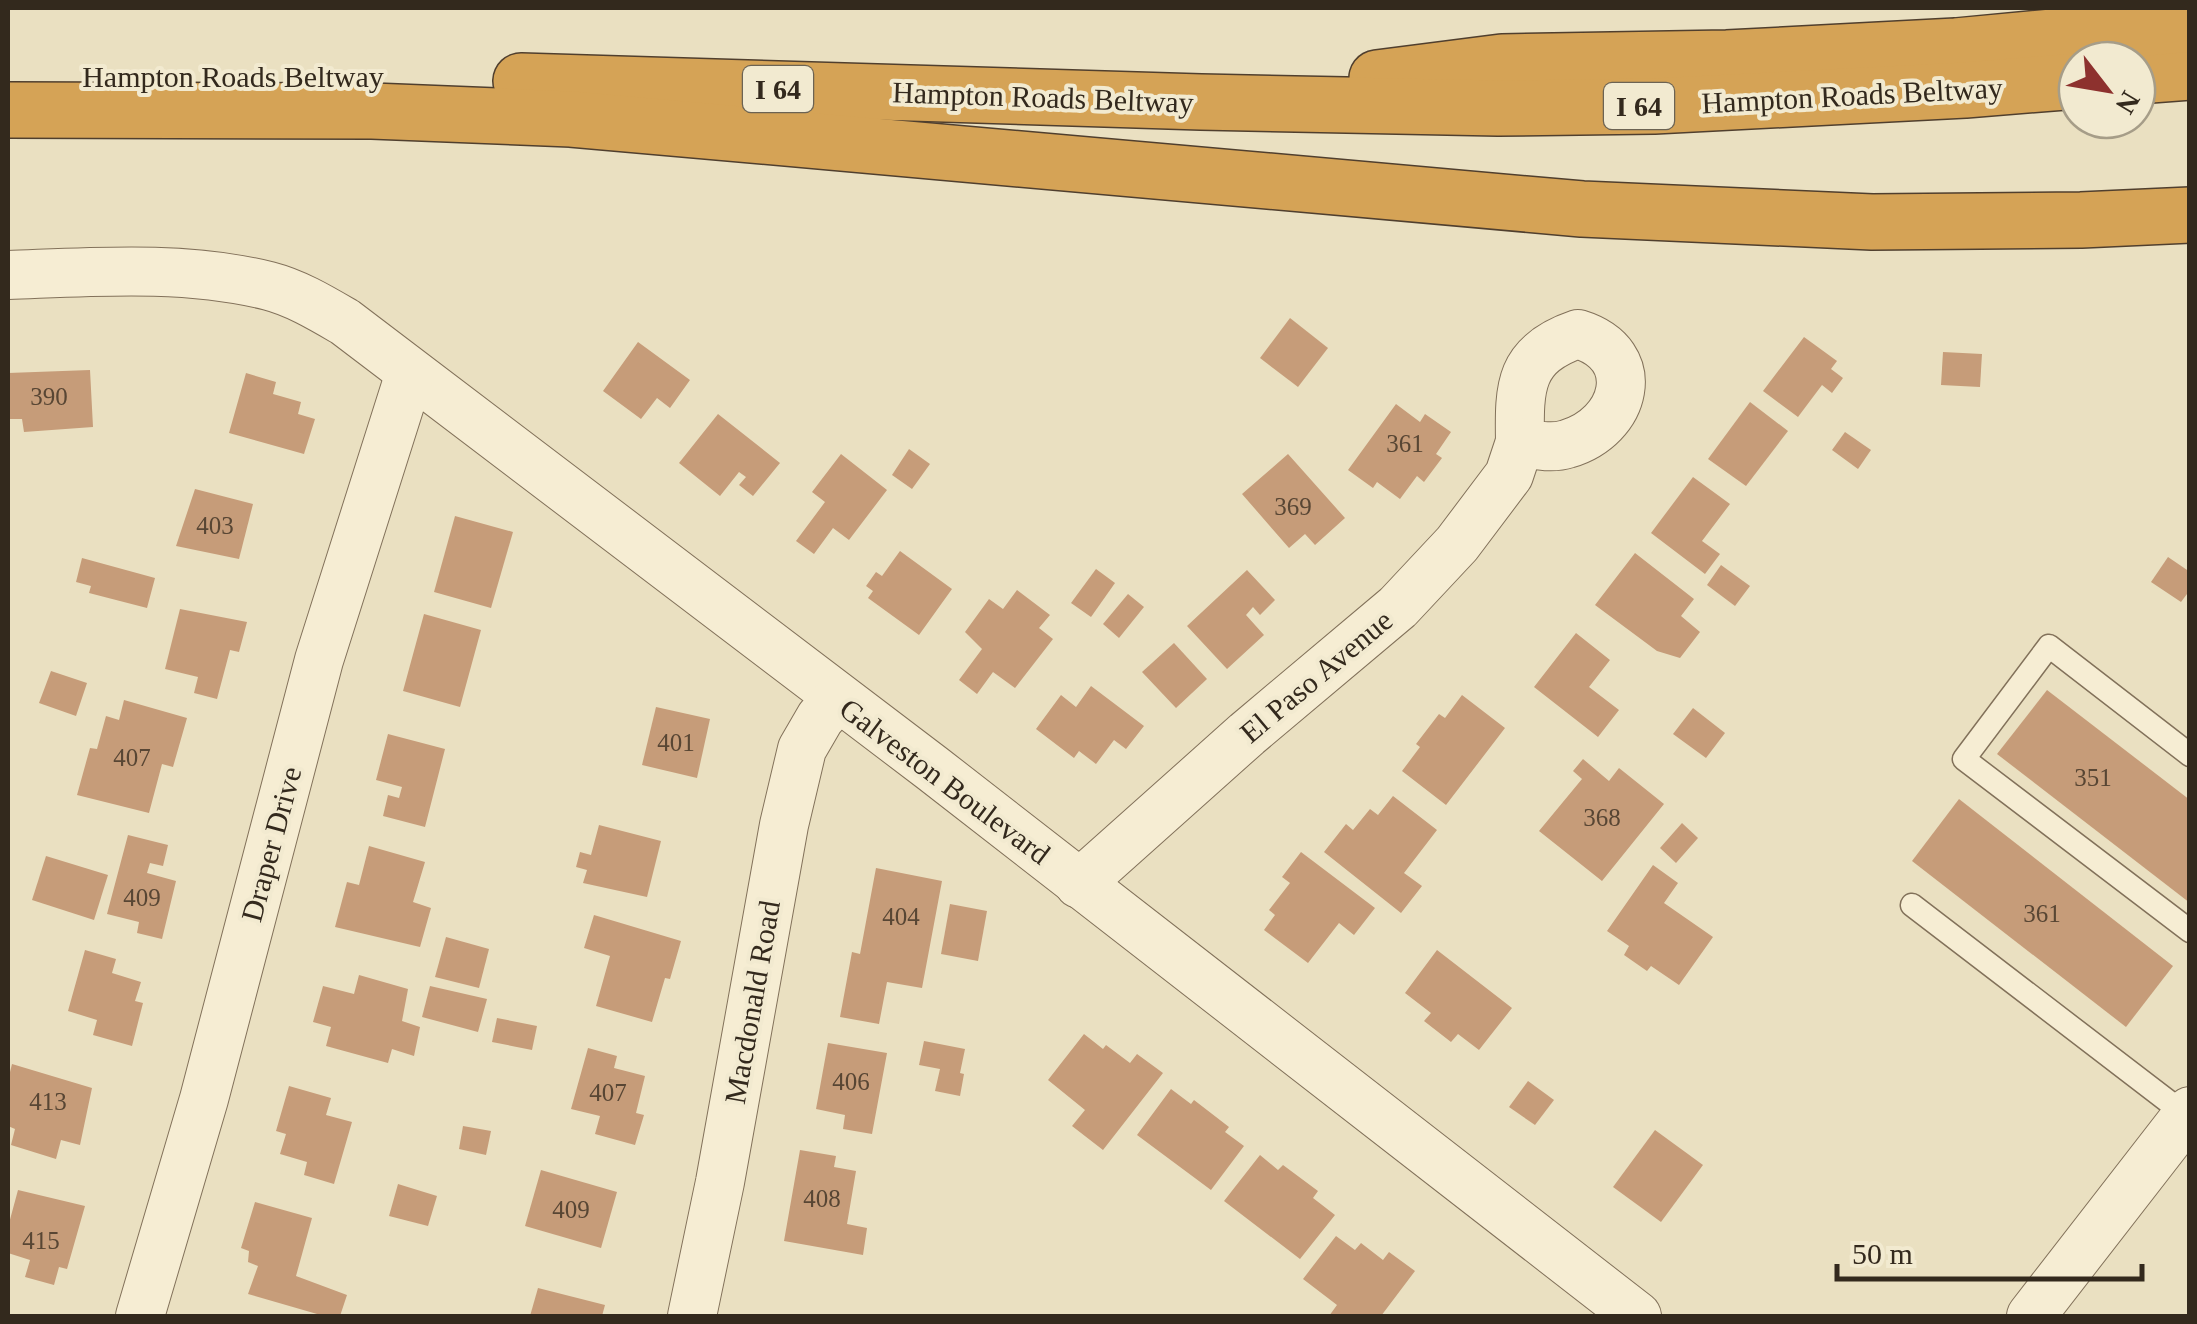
<svg xmlns="http://www.w3.org/2000/svg" width="2197" height="1324" viewBox="0 0 2197 1324" font-family="'Times New Roman',serif">
	<style>
		.building { fill: #c69c79 }
		.lines { fill: none; stroke-linecap: round; stroke-linejoin: round }
		.service-casing { stroke: #82715a; stroke-width: 25 }
		.minor-casing { stroke: #82715a; stroke-width: 50 }
		.motorway-casing { stroke: #503f2e; stroke-width: 58 }
		.service { stroke: #f6edd3; stroke-width: 22 }
		.minor { stroke: #f6edd3; stroke-width: 48 }
		.motorway { stroke: #d5a356; stroke-width: 55 }
		.labels { text-anchor: middle; dominant-baseline: central; stroke-width: 8; stroke-linejoin: round; paint-order: stroke }
		.number-label { font-size: 25px; fill: #584634 }
		.shield { fill: #f2ead0; stroke: #6c6353; stroke-width: 2.5 }
		.shield-label { font-size: 28px; font-weight: bold; fill: #33291d }
		.street-label { font-size: 30px; fill: #33291d; stroke: #f2ead0 }
	</style>
	<rect width="100%" height="100%" fill="#eae0c1"/>
	<g class="building">
		<path d="M1290,318l38,30 -30,39 -38,-29z"/>
		<path d="M1804,337l33,24 -6,8 12,9 -11,15 -10,-8 -24,32 -35,-26z"/>
		<path d="M638,342l52,38 -20,28 -13,-10 -16,21 -38,-28z"/>
		<path d="M1943,352l39,2 -2,33 -39,-2z"/>
		<path d="M90,370l3,57 -69,5 -2,-13h-14v-46z"/>
		<path d="M246,373l30,9 -3,12 28,8 -3,12 17,5 -11,35 -75,-21z"/>
		<path d="M1750,402l38,29 -42,55 -38,-27z"/>
		<path d="M1396,404l24,18 5,-8 26,18 -15,22 6,4 -18,24 -7,-6 -17,23 -23,-17 -4,6 -25,-18z"/>
		<path d="M718,414l62,49 -27,33 -14,-11 7,-8 -7,-5 -19,24 -41,-33z"/>
		<path d="M1845,432l26,18 -13,19 -26,-19z"/>
		<path d="M909,449l21,15 -18,25 -20,-14z"/>
		<path d="M841,454l46,36 -38,50 -16,-12 -19,26 -18,-13 29,-39 -13,-10z"/>
		<path d="M1288,454l57,64 -30,27 -10,-11 -16,14 -47,-54z"/>
		<path d="M1693,477l37,27 -28,37 18,13 -15,20 -54,-41z"/>
		<path d="M195,489l58,15 -14,55 -63,-13z"/>
		<path d="M455,516l58,16 -22,76 -57,-16z"/>
		<path d="M900,551l52,38 -33,46 -51,-37 5,-7 -7,-5 10,-14 6,4z"/>
		<path d="M1635,553l59,46 -13,17 19,16 -20,26 -23,-7 -62,-46z"/>
		<path d="M2168,557l22,15v18l-9,12 -30,-20z"/>
		<path d="M82,558l73,20 -8,30 -58,-15 2,-7 -15,-4z"/>
		<path d="M1721,565l29,21 -15,20 -28,-21z"/>
		<path d="M1096,569l19,14 -24,34 -20,-14z"/>
		<path d="M1247,570l28,30 -15,15 -7,-8 -7,8 18,20 -37,34 -40,-43z"/>
		<path d="M1017,590l33,25 -11,13 14,11 -38,49 -22,-16 -16,22 -18,-14 23,-31 -17,-17 24,-33 14,10z"/>
		<path d="M1128,594l16,13 -25,31 -16,-14z"/>
		<path d="M180,609l67,13 -8,30 -9,-2 -13,49 -23,-6 4,-16 -33,-8z"/>
		<path d="M424,614l57,16 -21,77 -57,-16z"/>
		<path d="M1576,633l34,27 -21,27 30,23 -21,27 -64,-50z"/>
		<path d="M1174,643l33,36 -31,29 -34,-36z"/>
		<path d="M51,671l36,12 -11,33 -37,-13z"/>
		<path d="M1091,686l53,40 -18,23 -12,-9 -18,24 -17,-13 -5,7 -38,-29 25,-34 15,12z"/>
		<path d="M2047,690l143,110v103l-193,-149z"/>
		<path d="M1462,695l43,33 -59,77 -44,-34 18,-24 -4,-3 23,-30 6,4z"/>
		<path d="M124,700l63,18 -14,49 -11,-3 -13,49 -72,-18 13,-47 7,1 9,-33 13,4z"/>
		<path d="M656,707l54,12 -13,59 -55,-13z"/>
		<path d="M1693,708l32,25 -19,25 -33,-24z"/>
		<path d="M388,734l57,15 -20,78 -42,-11 5,-21 11,3 3,-11 -26,-7z"/>
		<path d="M1583,759l26,22 10,-13 45,36 -62,77 -63,-50 43,-52 -9,-8z"/>
		<path d="M1393,796l44,34 -33,43 18,13 -21,27 -77,-61 22,-28 7,6 17,-21 8,6z"/>
		<path d="M1959,799l214,167 -47,61 -214,-166z"/>
		<path d="M1682,823l16,15 -22,25 -16,-15z"/>
		<path d="M599,825l62,16 -14,56 -64,-14 4,-13 -11,-3 4,-15 11,3z"/>
		<path d="M128,835l40,10 -5,21 -13,-3 -3,10 29,8 -14,58 -25,-6 2,-11 -32,-8z"/>
		<path d="M369,846l56,16 -12,40 18,6 -11,39 -85,-20 12,-45 12,3z"/>
		<path d="M1301,852l74,56 -21,27 -15,-12 -31,40 -44,-33 11,-15 -6,-5 21,-27 -8,-6z"/>
		<path d="M46,856l62,19 -14,45 -62,-20z"/>
		<path d="M1653,865l25,18 -14,20 49,34 -34,48 -28,-19 -4,5 -23,-16 5,-9 -22,-15z"/>
		<path d="M876,868l66,13 -20,107 -35,-6 -8,42 -39,-7 12,-65 8,2z"/>
		<path d="M950,904l37,7 -9,50 -37,-7z"/>
		<path d="M594,915l87,26 -11,38 -5,-1 -13,44 -56,-16 14,-50 -26,-8z"/>
		<path d="M446,937l43,12 -10,39 -44,-11z"/>
		<path d="M85,950l31,9 -4,14 29,9 -6,19 8,2 -11,43 -39,-11 4,-15 -29,-9z"/>
		<path d="M1437,950l75,58 -33,42 -21,-16 -7,8 -27,-21 7,-8 -26,-20z"/>
		<path d="M359,975l49,14 -6,32 18,6 -6,29 -22,-7 -4,14 -62,-17 5,-19 -18,-5 10,-36 31,8z"/>
		<path d="M430,986l57,13 -9,33 -56,-15z"/>
		<path d="M497,1018l40,8 -5,24 -40,-8z"/>
		<path d="M1084,1034l19,15 3,-4 24,18 7,-9 26,19 -60,77 -31,-24 13,-16 -37,-30z"/>
		<path d="M924,1041l41,8 -5,24 4,1 -4,22 -25,-5 5,-22 -21,-4z"/>
		<path d="M828,1043l59,10 -15,81 -29,-5 2,-14 -29,-6z"/>
		<path d="M588,1048l29,8 -3,12 31,8 -9,37 8,2 -9,30 -40,-11 5,-18 -29,-7z"/>
		<path d="M12,1064l80,24 -12,57 -19,-5 -5,19 -45,-14 4,-16 -7,-3v-46z"/>
		<path d="M1528,1081l26,19 -19,25 -26,-18z"/>
		<path d="M289,1086l42,12 -5,17 26,7 -18,62 -30,-9 3,-13 -27,-8 6,-20 -10,-3z"/>
		<path d="M1171,1089l20,15 3,-4 35,27 -4,5 19,14 -33,44 -74,-55z"/>
		<path d="M463,1126l28,5 -5,24 -27,-6z"/>
		<path d="M1655,1130l48,35 -42,57 -48,-35z"/>
		<path d="M800,1150l36,6 -2,11 22,4 -9,53 20,4 -4,27 -79,-14z"/>
		<path d="M1260,1155l18,15 5,-5 35,26 -5,7 22,17 -35,44 -76,-58z"/>
		<path d="M541,1170l76,22 -16,56 -76,-22z"/>
		<path d="M398,1184l39,12 -9,30 -39,-10z"/>
		<path d="M18,1190l67,16 -18,63 -8,-2 -5,18 -29,-8 5,-17 -22,-7v-26z"/>
		<path d="M255,1202l57,16 -16,58 51,19 -7,21h-16l-76,-22 10,-28 -10,-4 1,-11 -8,-3z"/>
		<path d="M1336,1236l19,14 6,-7 22,17 6,-8 26,19 -34,45h-52l8,-11 -34,-26z"/>
		<path d="M538,1288l67,17 -3,11h-72z"/>
	</g>
	<g class="lines">
		<g class="service-casing">
			<g id="service">
				<path d="M2190,755l-141,-109 -85,113 226,172"/>
				<path d="M1912,905l274,210"/>
			</g>
		</g>
		<g class="minor-casing">
			<g id="minor">
				<path d="M8,275c85,-3 177,-10 261,11 27,7 52,22 76,36l587,446 705,548"/>
				<path d="M1578,334c68,21 48,93 -11,110 -16,5 -31,1 -47,-2 -1,-56 -1,-88 58,-108z"/>
				<path d="M1079,884l168,-150 151,-127 59,-63 52,-69 11,-33"/>
				<path d="M140,1316l64,-217 115,-439 91,-287"/>
				<path d="M692,1316l28,-134 64,-357 18,-76 18,-31 17,-19"/>
				<path d="M2031,1316l159,-205"/>
			</g>
		</g>
		<g class="motorway-casing">
			<g id="motorway">
				<path d="M2137,76l53,-4"/>
				<path d="M1377,78l125,-16 225,-4 229,-12 234,-22"/>
				<path d="M521,81l680,21 297,6 156,-2 311,-16 112,-9"/>
				<path d="M8,110l364,1 199,8 1011,90 290,13 209,-2 109,-5"/>
			</g>
		</g>
		<use href="#service" class="service"/>
		<use href="#minor" class="minor"/>
		<use href="#motorway" class="motorway"/>
	</g>
	<g class="labels">
		<g class="number-label">
			<text x="49" y="396">390</text>
			<text x="1405" y="443">361</text>
			<text x="1293" y="506">369</text>
			<text x="215" y="525">403</text>
			<text x="676" y="742">401</text>
			<text x="132" y="757">407</text>
			<text x="2093" y="777">351</text>
			<text x="1602" y="817">368</text>
			<text x="142" y="897">409</text>
			<text x="2042" y="913">361</text>
			<text x="901" y="916">404</text>
			<text x="851" y="1081">406</text>
			<text x="608" y="1092">407</text>
			<text x="48" y="1101">413</text>
			<text x="822" y="1198">408</text>
			<text x="571" y="1209">409</text>
			<text x="41" y="1240">415</text>
		</g>
		<g class="shield">
			<rect x="743" y="66" width="70" height="46" rx="8"/>
			<rect x="1604" y="83" width="70" height="46" rx="8"/>
		</g>
		<g class="shield-label">
			<text x="778" y="89">I 64</text>
			<text x="1639" y="106">I 64</text>
		</g>
		<g class="street-label">
			<text x="233" y="76">Hampton Roads Beltway</text>
			<text transform="translate(1852 95) rotate(-3)">Hampton Roads Beltway</text>
			<text transform="translate(1043 97) rotate(2)">Hampton Roads Beltway</text>
			<text transform="translate(1316 676) rotate(-40)">El Paso Avenue</text>
			<text transform="translate(945 781) rotate(37)">Galveston Boulevard</text>
			<text transform="translate(271 844) rotate(-75)">Draper Drive</text>
			<text transform="translate(752 1002) rotate(-80)">Macdonald Road</text>
		</g>
	</g>
	<rect width="2197" height="1324" fill="none" stroke="#33291d" stroke-width="20"/>
	<g transform="translate(2107 90) rotate(121)"><circle r="48" fill="#f2ead0" stroke="#a69d88" stroke-width="2.5"/>
	<path d="M0-8L18 38L0 25L-18 38Z" fill="#8d312e"/>
	<text y="-15" font-size="28" font-weight="bold" text-anchor="middle" fill="#33291d">N</text>
	</g>
	<path d="M1837 1264v15h305v-15" fill="none" stroke="#33291d" stroke-width="5"/>
	<text x="1852" y="1264" font-size="30" fill="#33291d" stroke="#f2ead0" stroke-width="8" paint-order="stroke">50 m</text>
</svg>
